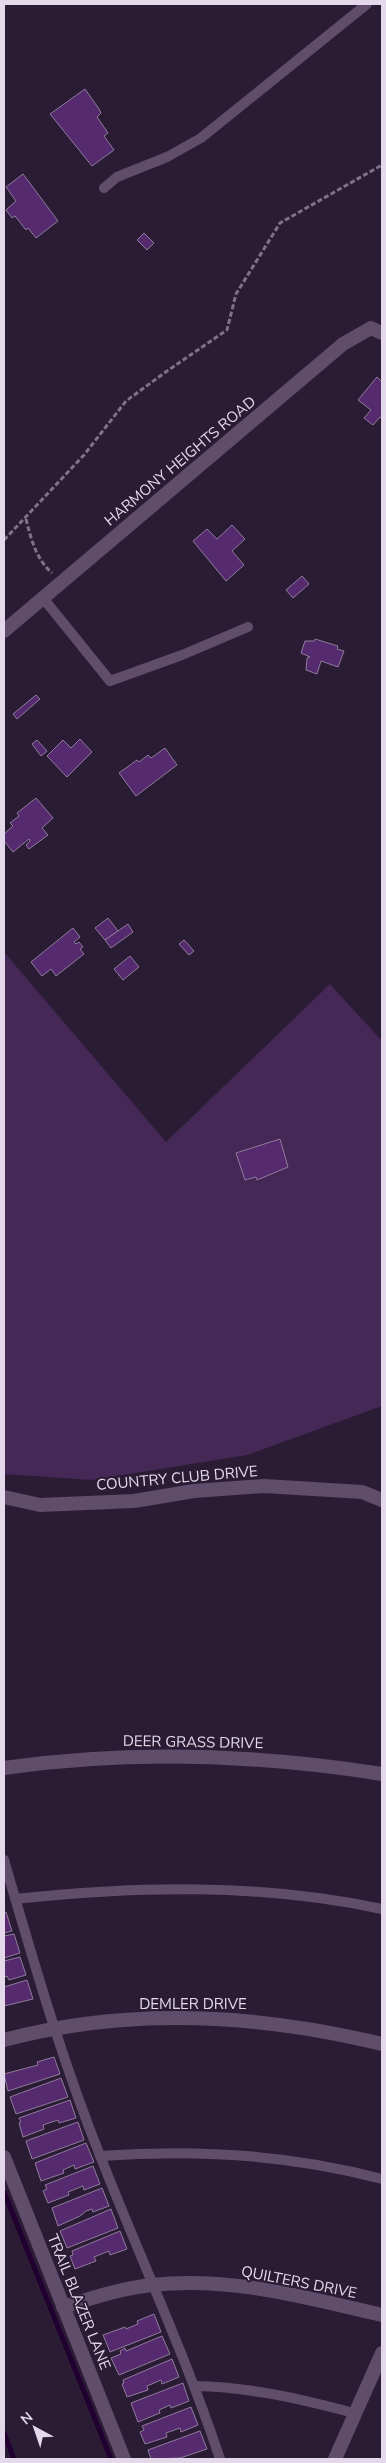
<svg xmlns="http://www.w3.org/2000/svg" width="386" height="2463" viewBox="0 0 386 2463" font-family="'Nunito Sans',sans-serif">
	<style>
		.green { fill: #452856 }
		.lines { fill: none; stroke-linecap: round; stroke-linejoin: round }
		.stream { stroke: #210031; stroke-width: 5 }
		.building { fill: #562a6f; stroke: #8e7c9a }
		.path { stroke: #7f7287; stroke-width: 3; stroke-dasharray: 5 2.5; stroke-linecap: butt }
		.service { stroke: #604d6c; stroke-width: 10 }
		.minor { stroke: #604d6c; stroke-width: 14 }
		.tertiary { stroke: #604d6c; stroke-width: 14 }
		.labels { text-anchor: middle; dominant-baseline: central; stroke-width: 4; stroke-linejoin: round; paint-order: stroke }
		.street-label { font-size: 15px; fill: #e3d9ea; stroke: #2b1c35 }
	</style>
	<rect width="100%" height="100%" fill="#2b1c35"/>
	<path class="green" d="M4,952l162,190 164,-158 52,57v365l-135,49 -155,25 -88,-6z"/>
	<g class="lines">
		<g class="stream">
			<path d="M4,2192l107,267"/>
			<path d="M4,2433l10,26"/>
		</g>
	</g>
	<g class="building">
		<path d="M85,89l14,20 2,4 -4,4 11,16 -4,3 10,14 -22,16 -42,-52z"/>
		<path d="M23,174l35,47 -22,17 -8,-10 -2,2 -11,-14 -3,2 -6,-8 10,-9 -10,-14z"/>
		<path d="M144,233l10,10 -7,7 -10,-10z"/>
		<path d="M377,377l5,5v37l-2,-2 -7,8 -9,-7 7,-8 -13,-10z"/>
		<path d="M232,525l13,14 -13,12 12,14 -18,16 -33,-40 14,-12 10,10z"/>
		<path d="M302,576l7,8 -16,14 -7,-8z"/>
		<path d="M315,639l23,7 -1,3 7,2 -6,16 -17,-6 -4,13 -11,-4 1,-12 3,-1 -9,-4 4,-12h9z"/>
		<path d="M36,695l4,4 -23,20 -4,-5z"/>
		<path d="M80,739l12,13 -25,25 -20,-21 16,-16 8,8z"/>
		<path d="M37,740l10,11 -6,5 -9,-12z"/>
		<path d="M165,748l12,17 -41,31 -17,-23 18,-13 2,2 9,-7 3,3z"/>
		<path d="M36,798l17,20 -11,10 6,7 -19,14 -3,-4 4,-4 -1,-2 -16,13 -9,-11v-7l9,-8 -3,-3 9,-7 -2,-3z"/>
		<path d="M108,918l10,13 -13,9 -10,-12z"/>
		<path d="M128,924l5,8 -22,16 -6,-8z"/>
		<path d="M73,928l7,9 -6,5 2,2 3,-2 4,5 -3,2 4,5 -28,22 -5,-7 -9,7 -11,-14z"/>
		<path d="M184,940l10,11 -5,4 -10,-11z"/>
		<path d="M130,956l9,11 -16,13 -9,-11z"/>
		<path d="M280,1139l8,28 -31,13 -1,-3 -11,3 -9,-27z"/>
		<path d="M6,1912l6,19 -8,2v-20z"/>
		<path d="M14,1934l6,19 -16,5v-22z"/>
		<path d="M20,1957l6,18 -17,5 -2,-4 -3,1v-16z"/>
		<path d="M27,1980l6,19 -29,7v-19z"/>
		<path d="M54,2057l6,17 -52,17 -4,-17 34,-9 -1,-3z"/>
		<path d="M61,2078l7,19 -52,17 -6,-17z"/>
		<path d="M70,2100l6,18 -17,5 -1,-3 -15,5 1,4 -21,8 -4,-14 2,-1 -2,-4z"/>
		<path d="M78,2122l6,18 -52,19 -6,-18z"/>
		<path d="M86,2143l8,19 -19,7 -1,-4 -11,5 1,3 -23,8 -6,-18z"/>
		<path d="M93,2166l7,18 -16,6 -1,-4 -15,6 1,3 -21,8 -5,-12 4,-2 -2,-4z"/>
		<path d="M102,2188l7,18 -16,6 -1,-3 -6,2 -6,5 -22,10 -6,-18z"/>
		<path d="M111,2209l7,19 -51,20 -7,-17z"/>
		<path d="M120,2231l7,18 -17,6 -1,-4 -15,6 2,4 -21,8 -5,-13 3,-1 -1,-4z"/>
		<path d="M154,2314l7,18 -51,20 -7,-17 22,-8 1,2 12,-5 -1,-3z"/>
		<path d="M162,2336l8,18 -51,21 -8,-17 10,-4 -1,-3 5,-3 1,3z"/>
		<path d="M172,2359l7,18 -17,7 -1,-4 -14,6 1,4 -21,7 -5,-13 2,-1 -1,-3z"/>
		<path d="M183,2383l6,18 -18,7 -1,-3 -11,5 1,3 -22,9 -7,-19z"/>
		<path d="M191,2407l7,18 -17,7 -1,-4 -14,5 1,4 -22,7 -5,-12 4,-2 -2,-4z"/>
		<path d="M200,2431l7,18 -27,9 -29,1 -3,-9z"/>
	</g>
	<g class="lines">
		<g class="path">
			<path d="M26,519c5,20 10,40 26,54"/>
			<path d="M4,540l80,-85 42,-54 41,-30 60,-41 9,-36 44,-71 102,-58"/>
		</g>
		<g class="service">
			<path d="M104,188l13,-11 50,-20 34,-19 166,-134"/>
			<path d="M43,598l67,83 72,-26 66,-28"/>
			<path d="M4,1860c29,100 58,201 97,298 39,100 85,198 119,301"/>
			<path d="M15,1899c123,-13 245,-16 367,10"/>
			<path d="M100,2156c96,-7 189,-2 282,23"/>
			<path d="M195,2386c55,1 106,13 159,27"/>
		</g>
		<g class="minor">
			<path d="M4,631l339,-287 28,-16 11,5"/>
			<path d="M4,1768c127,-18 252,-14 378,6"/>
			<path d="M4,2040c124,-33 254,-26 378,4"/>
			<path d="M63,2307c29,-9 59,-19 89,-22 79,-9 155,13 230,30"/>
			<path d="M335,2459l47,-106"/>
		</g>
		<g class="tertiary">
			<path d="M4,1497l36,8 94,-4 60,-10 70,-5 98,6 20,8"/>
			<path d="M4,2157l120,302"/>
		</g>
	</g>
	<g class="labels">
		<g class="street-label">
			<text transform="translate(180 461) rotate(-40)">HARMONY HEIGHTS ROAD</text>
			<text transform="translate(177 1478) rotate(-5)">COUNTRY CLUB DRIVE</text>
			<text transform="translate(193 1742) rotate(1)">DEER GRASS DRIVE</text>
			<text x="193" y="2004">DEMLER DRIVE</text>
			<text transform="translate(299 2282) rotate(11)">QUILTERS DRIVE</text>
			<text transform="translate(79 2302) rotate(68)">TRAIL BLAZER LANE</text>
		</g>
	</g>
	<rect width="386" height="2463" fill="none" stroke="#e3d9ea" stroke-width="10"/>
	<g transform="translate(35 2428) rotate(320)" stroke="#2b1c35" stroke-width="4" paint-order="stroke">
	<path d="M0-4L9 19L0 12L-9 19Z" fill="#e3d9ea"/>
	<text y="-8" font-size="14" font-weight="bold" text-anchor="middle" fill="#e3d9ea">N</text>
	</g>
</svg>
